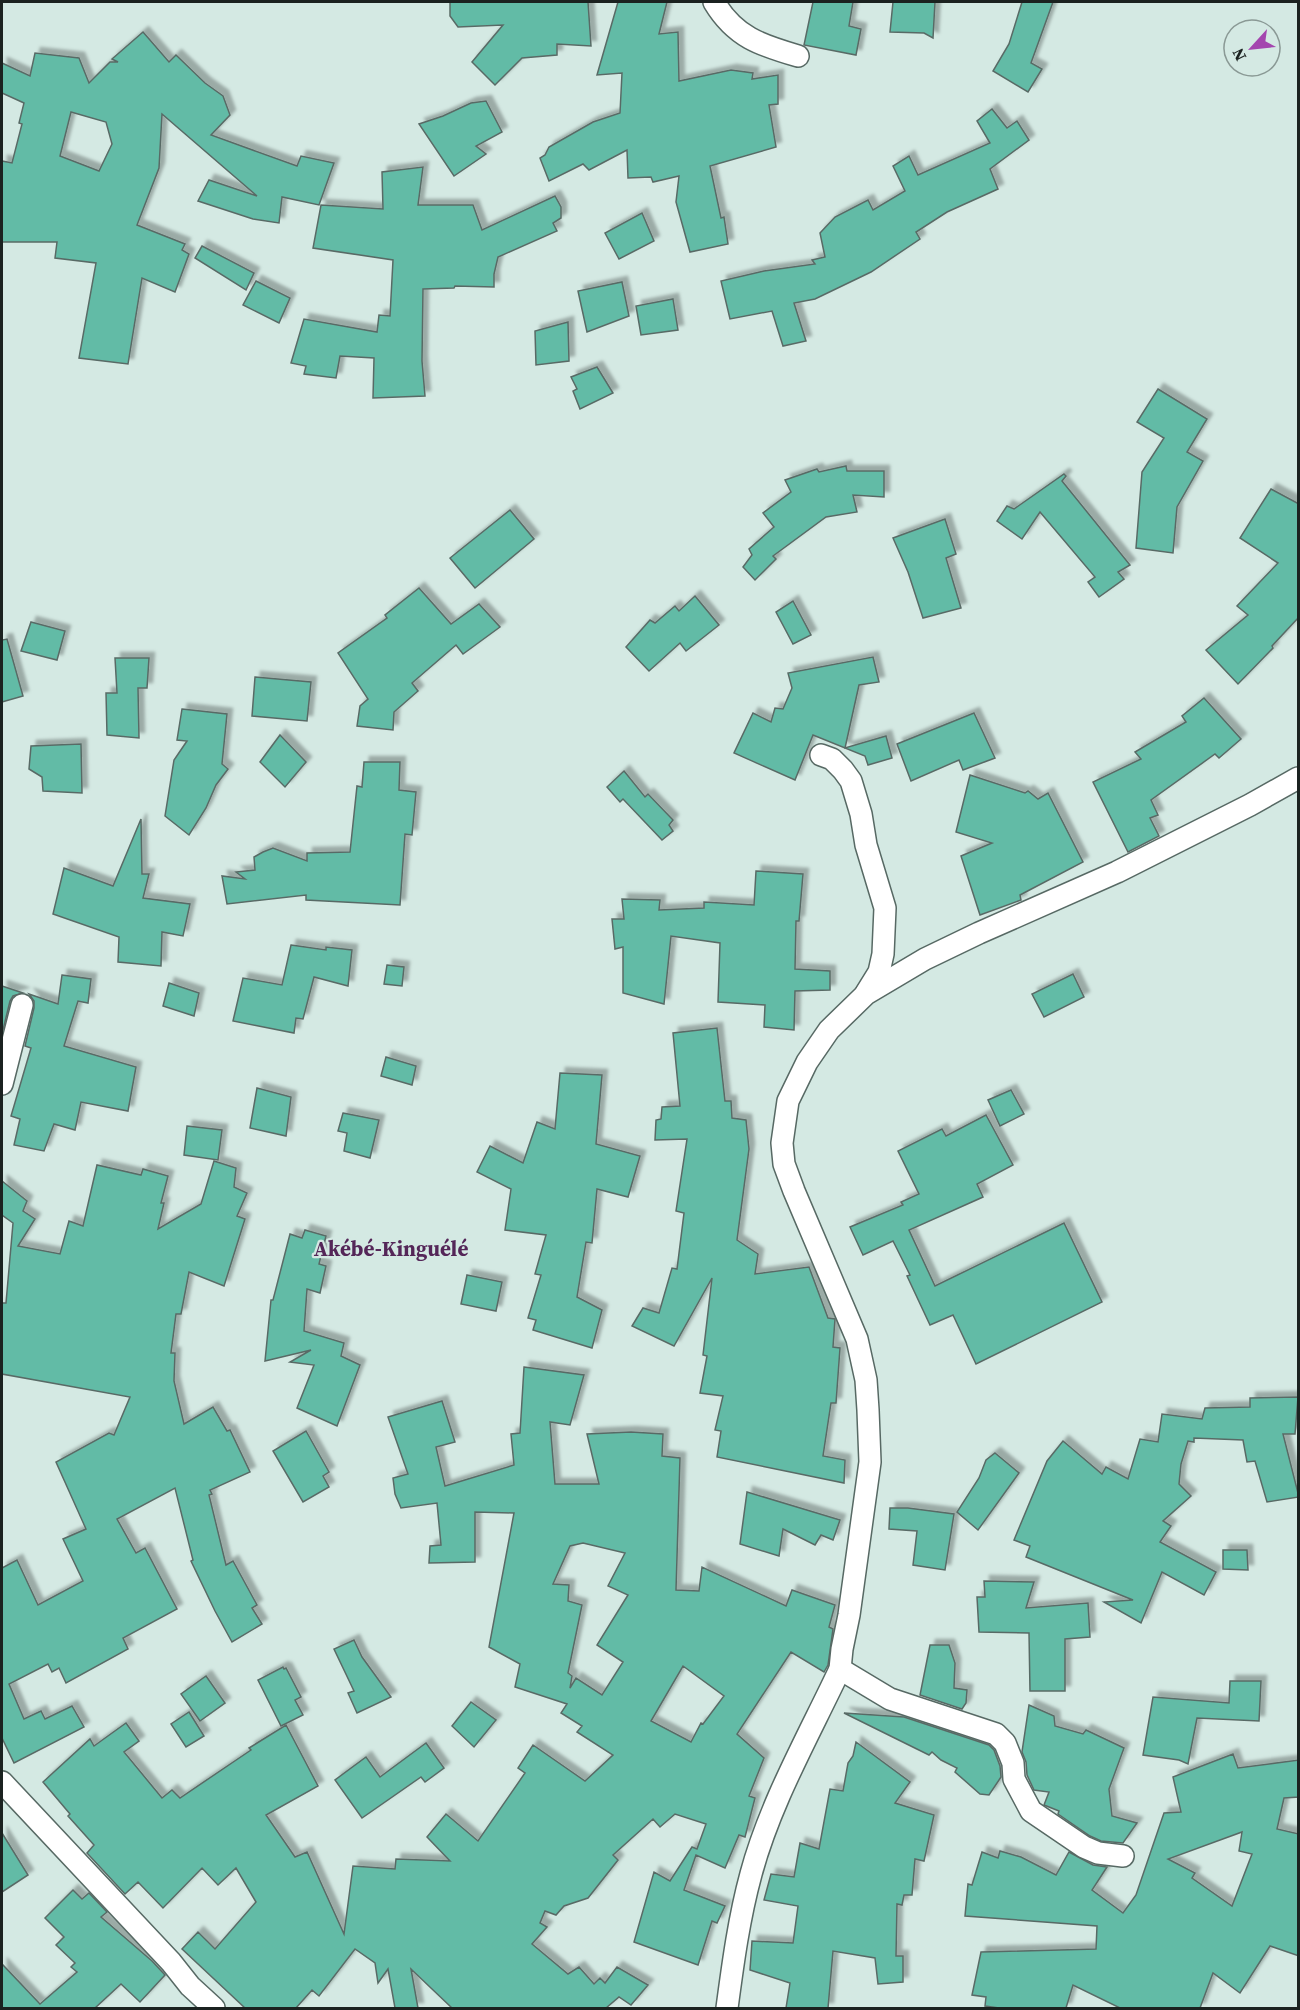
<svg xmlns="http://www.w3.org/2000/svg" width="1300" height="2010" viewBox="0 0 1300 2010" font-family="'Source Serif 4',serif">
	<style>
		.building { fill: #62bba6; stroke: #596b66; stroke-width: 1.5; fill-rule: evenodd; filter: url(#shadow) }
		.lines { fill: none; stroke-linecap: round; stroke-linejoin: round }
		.street-casing { stroke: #576964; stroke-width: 24 }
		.street { stroke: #fff; stroke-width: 21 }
		.labels { text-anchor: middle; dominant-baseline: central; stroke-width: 4.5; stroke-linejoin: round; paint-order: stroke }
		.district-label { font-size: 21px; font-weight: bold; fill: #542658; stroke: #d4e9e3 }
	</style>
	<defs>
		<filter id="shadow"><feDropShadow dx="5.5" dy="-5.5" stdDeviation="1.5" flood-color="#0004"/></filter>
	</defs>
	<rect width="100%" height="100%" fill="#d4e9e3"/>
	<g class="building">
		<path d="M450,2h138l3,44 -34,-2v11l-35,3 -27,27 -23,-23 31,-37 -45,2 -8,-11z"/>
		<path d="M618,2h49l-8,32 19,-2 1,49 52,-11 22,3 -1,6 26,-4v29l-9,1 7,42 -66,19 11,52 3,-1 4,27 -38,8 -14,-50 3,-26 -26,6 -2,-5 -23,1 -1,-28 -38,20 -6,-6 -34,17 -9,-23 5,-3 4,-8 44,-25 27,-9 2,-40 -25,2z"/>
		<path d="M813,2h40l-4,24 12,3 -5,26 -52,-10z"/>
		<path d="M893,2h42l-2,36 -9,-5 -34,-1z"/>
		<path d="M1022,2h31l-22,61 11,6 -14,23 -35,-21 16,-27z"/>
		<path d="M143,32l26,30 7,-7 29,28 18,13 7,19 -19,20 86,31 4,-10 33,7 -15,42 -37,-8 -3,26 -26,-4 -55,-18 11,-21 48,16 -95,-82 -3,54 -22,57 48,19 -3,6 7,4 -14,38 -33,-14 -14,86 -49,-6 17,-95 -41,-5 2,-16h-55v-81l10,2 10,-39 -3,-1 5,-20 -22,-10v-30l28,13 5,-23 44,5 10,25 21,-21h8l-6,-3zM71,112l35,10 6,22 -13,27 -39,-15z"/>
		<path d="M486,101l16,31 -26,14 10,8 -32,22 -35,-52 24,-8 28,-13z"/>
		<path d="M992,109l15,19 10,-7 12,19 -39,29 8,20 -51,23 -31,20 4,7 -49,33 -56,27 -21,4 12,38 -23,5 -11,-35 -42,8 -9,-38 43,-10 51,-7 -3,-4 13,-3 -5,-24 15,-16 33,-17 5,10 32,-19 -12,-25 16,-10 9,19 72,-32 -13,-22z"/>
		<path d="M423,167l-5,38h55l9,25 73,-34 6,11v11l-8,5 4,8 -59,26 -4,17v13l-39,-1 -1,2 -31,1 -1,72 3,35 -52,2 1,-40 -34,-2 -4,22 -32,-4 2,-8 -15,-3 13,-44 73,13 2,-17 11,1 3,-56 -80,-12 8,-43 62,4 -1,-37z"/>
		<path d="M642,213l12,28 -35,18 -14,-26z"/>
		<path d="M202,246l52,27 -8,17 -51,-32z"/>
		<path d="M256,281l34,17 -11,25 -36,-18z"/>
		<path d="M622,282l7,34 -42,16 -9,-41z"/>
		<path d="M673,299l5,31 -37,5 -5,-29z"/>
		<path d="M568,322l1,39 -33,4 -1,-34z"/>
		<path d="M597,367l16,26 -33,16 -7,-18 4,-2 -6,-12z"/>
		<path d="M1158,389l49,30 -20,33 16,9 -26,46 -4,46 -37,-5 6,-76 22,-34 -27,-16z"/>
		<path d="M846,466l1,5h37v26l-31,-2 4,17 -31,5 -53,39 3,3 -21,21 -12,-13 9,-12 -3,-6 25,-22 -11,-14 28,-21 -6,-12 32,-11 2,3z"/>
		<path d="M1064,474l2,2 -4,5 68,84 -12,7 6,7 -25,18 -11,-15 7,-5 -55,-65 -18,27 -25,-18 10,-15 7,3z"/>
		<path d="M1271,489l28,15v113l-27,29 1,2 -35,36 -32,-34 42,-35 -11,-9 41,-43 -38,-25z"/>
		<path d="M510,510l24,29 -59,49 -25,-30z"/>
		<path d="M945,519l11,35 -10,4 15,50 -38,10 -15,-46 -15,-34z"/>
		<path d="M419,588l32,36 28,-20 21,23 -37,27 -7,-9 -44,38 6,8 -24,21 -1,18 -36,-4 3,-20 8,-7 -30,-46 49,-35 -2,-3z"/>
		<path d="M695,596l24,29 -33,26 -6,-8 -31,28 -23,-24 24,-27 5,3 20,-17 4,5z"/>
		<path d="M793,601l18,34 -18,9 -17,-32z"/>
		<path d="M31,622l34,9 -8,29 -36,-9z"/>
		<path d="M7,639l16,57 -21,6v-62z"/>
		<path d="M873,657l6,25 -20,3 -14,63 41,-12 6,22 -24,7 -3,-9 -52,-21 -18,45 -61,-27 19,-40 18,9 4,-14 8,1 9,-21 -4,-15z"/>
		<path d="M115,658h34l-2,30h-9l1,50 -32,-3 -1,-42h11z"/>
		<path d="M255,677l56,5 -4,39 -55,-5z"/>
		<path d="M1204,698l37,41 -22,19 -4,-4 -64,46 7,15 -8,3 9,18 -31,16 -35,-70 48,-23 -6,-7 51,-30 -4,-6z"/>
		<path d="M182,709l45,5 -5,50 6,5 -12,16 -10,23 -17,27 -24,-19 9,-56 13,-19 -10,-1z"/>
		<path d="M974,713l21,45 -32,12 -4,-10 -48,21 -14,-37z"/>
		<path d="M280,735l26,27 -21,25 -25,-25z"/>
		<path d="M81,744l1,49 -39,-2 -1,-14 -13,-8 2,-23z"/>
		<path d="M364,762h36l-1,28 17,2 -4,43 -7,-1 -5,71 -94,-5v-5l-79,9 -5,-28 23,3 -9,-7 19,-2 -1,-13 9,-5 10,-4 34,13v-8l43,-1 7,-66 5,1z"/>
		<path d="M624,771l21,26 3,-3 25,26 -4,5 4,6 -11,9 -39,-41 -3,3 -13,-15z"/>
		<path d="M970,775l55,18 3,-2 10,8 10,-6 35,69 -63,33 1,5 -41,15 -19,-59 31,-13 -36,-11z"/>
		<path d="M141,819l1,55h7l-6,24 47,6 -7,32 -21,-4 -1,34 -43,-4 1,-25 -66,-23 11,-46 49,18z"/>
		<path d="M756,871l47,3 -4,47h-3l-1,48 35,2v19l-35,1 -1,39 -30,-3 1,-22 -47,-3 2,-59 -49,-7 -7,68 -41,-11v-46l-8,2 -3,-30h12l-2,-20 38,1 -1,10 45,-2v-6l50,3z"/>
		<path d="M291,945l35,5v-3l26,3 -4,36 -34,-9 -11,42 -7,-1 -2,15 -61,-12 10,-43 39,7z"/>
		<path d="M387,965l17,2 -2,19 -18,-2z"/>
		<path d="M1073,974l11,23 -40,20 -12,-23z"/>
		<path d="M62,975l29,4 -3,24 -10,-2 -14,45 72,21 -8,44 -47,-9 -6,28 -21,-6 -10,27 -30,-6 6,-26 -9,-3 20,-68 -6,-2 9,-38v-7l-5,-7 29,10z"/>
		<path d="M169,983l30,10 -5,23 -31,-10z"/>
		<path d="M2,986l21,7 -10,3 -3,5 -8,33z"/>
		<path d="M717,1028l8,73h6l1,17 14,2 3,29 -12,91 21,14 -3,20 54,-7 19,51 7,1 -2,28 7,1 -4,55h-5l-8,53 22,4 -1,23 -127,-26 4,-26 -6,-1 8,-34 -23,-3 7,-37 -4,-1 9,-77 -38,68 -42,-20 11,-18 16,5 13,-45 5,1 7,-56 -8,-2 11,-72 -32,1 1,-20 5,-1 1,-12 18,-1 -7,-73z"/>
		<path d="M386,1057l30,9 -4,19 -31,-9z"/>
		<path d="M560,1073l42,2 -6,69 44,12 -12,41 -31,-8 -5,54 -6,-1 -9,55 25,13 -10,38 -59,-18 3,-10 -8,-2 13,-43 -6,-1 11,-39 -41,-5 6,-41 -34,-17 13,-26 33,17 14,-41 18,7z"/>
		<path d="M257,1088l34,9 -5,39 -36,-8z"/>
		<path d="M1011,1090l13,24 -24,12 -12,-26z"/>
		<path d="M343,1113l36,7 -9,38 -26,-7 3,-18 -9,-2z"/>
		<path d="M986,1115l27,50 -36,19 6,13 -74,33 26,56 129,-63 38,79 -126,62 -23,-49 -23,10 -23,-49 3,-1 -17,-34 -30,14 -13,-28 53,-22 -2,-3 18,-8 -21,-43 44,-22 4,7z"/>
		<path d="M187,1126l35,4 -4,30 -34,-5z"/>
		<path d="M214,1161l22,7 -2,19 13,6 -10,23 8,3 -21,67 -35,-14 -8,42h-5l-5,39h4l-1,28 10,43 29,-17 14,24 3,-1 20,42 -40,18 2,4 -3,1 17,70 7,-4 24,44 -5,3 10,16 -30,18 -17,-31 -24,-50 2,-1 -18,-72 -58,31 19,34 9,-5 32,61 -54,29 5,11 -62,34 -7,-15 -7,4 -4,-8 -39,20 15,35 17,-8 4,8 27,-13 12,21 -70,36 -12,-25v-170l15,-8 21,45 45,-24 -20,-42 23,-10 -30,-67 53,-29 5,2 16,-38 -128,-23v-71h4l7,-80 -11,-8v-34l25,20 -4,10 12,8 -17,27 42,8 9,-33 14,5 14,-61 44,10 2,-6 25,7 -7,27h3l-6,26 43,-25z"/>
		<path d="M305,1230l21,6 -7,28 7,2 -6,27 -13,-4 -3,42 40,12 -3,13 19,9 -23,61 -40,-18 17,-43 -24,-3 21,-12 -46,11 6,-61h2l17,-66 12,4z"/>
		<path d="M467,1275l35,7 -6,29 -35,-7z"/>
		<path d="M524,1367l60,8 -14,50 -20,-3 5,62h44l-12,-50 44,-2 32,2 -1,22 18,2 -4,132 23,1 3,-24 84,39 6,-16 43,15 -6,22 4,2 -5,36 -4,7 -33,-20 -54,82 27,24 -15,38 6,2 -10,39 -6,-2 -14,33 -29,-13 -12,35 41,16 -8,17 -5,-2 -14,44 -64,-23 20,-70 16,9 22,-34 5,2 9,-25 -31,-10 -15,13 -7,-8 -40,36 5,5 -30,38 -24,8 -8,9 -11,-4 -5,12 7,4 -15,17 36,30 11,-7 15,17 6,-6 5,5 12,-16 31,18 -17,20 -12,-8 -13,11h-154l-41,-39 7,39h-23l-7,-39 -10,14 -3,-20 -20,-14 -36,47 -7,-6 -16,18h-51l-63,-59 16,-17 17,17 41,-47 -20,-34 -18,17 -16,-17 -39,40 -25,-26 -13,12 -38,-41 7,-8 -26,-29 2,-2 -27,-32 47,-43 4,7 32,-23 13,18 -15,11 38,46 10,-8 8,8 71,-48 -2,-2 37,-23 32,61 -52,29 29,42 12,-5 37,82 9,-68 42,3 1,-10 54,2 -23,-24 19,-23 32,27 47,-68 -7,-5 15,-23 52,36 28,-26 -36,-23 5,-6 -21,-13 6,-9 -52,-17 5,-23 -31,-17 25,-134 -39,-1v50l-46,1 1,-17 11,-1 -4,-42 -36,5 -6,-14 -2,-16 15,-4 -20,-57 54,-16 13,41 -19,5 9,39 69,-21 -3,-31 9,-1zM583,1543l42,10 -17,33 20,9 -31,50 26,17 -21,33 -26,-17 -6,10 2,-12 -4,-3 14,-68 -14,-4 1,-16 -16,-1 17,-38zM683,1666l41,30 -21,28 -2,-1 -10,19 -40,-21z"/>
		<path d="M1298,1397l-3,37h-12l16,63 -32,5 -12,-41 -8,1 -4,-22 -49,-2v4l-6,-1 -7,23 -2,20 12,12 -28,25 8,5 -11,16 56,30 -12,23 -42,-23 -21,51 -37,-21 29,-2 -107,-43 4,-11 -16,-6 33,-79 16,-20 39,33 4,-7 22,12 12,-40 18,3 4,-28 40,5 3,-11 45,-1v-9z"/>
		<path d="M306,1431l23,41 -6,4 6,11 -26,15 -30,-51z"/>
		<path d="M995,1453l24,20 -41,57 -21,-18 22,-34 7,-18z"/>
		<path d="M747,1492l93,28 -7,20 -12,-5 -6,10 -32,-16 -4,27 -39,-12z"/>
		<path d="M890,1508h18l46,6 -9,56 -32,-5 4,-34 -28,-2z"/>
		<path d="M1223,1550h24l1,20 -25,-1z"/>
		<path d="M984,1581l50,1 -8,26 62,-5 2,34 -25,2v52h-35l-1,-58 -50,-1 -2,-35h8z"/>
		<path d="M354,1640l8,17 29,40 -34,16 -9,-20 6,-2 -20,-42z"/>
		<path d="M930,1645h19l6,18 -1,25 13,2 -1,13 -4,6 -42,-14z"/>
		<path d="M283,1667l1,2 2,-1 15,29 -6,3 8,15 -22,11 -23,-46z"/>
		<path d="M206,1676l19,27 -25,18 -19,-27z"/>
		<path d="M1230,1681h31l-2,40 -62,-3 -9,46 -9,-4 -36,-5 10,-58 76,6z"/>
		<path d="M471,1702l25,18 -22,27 -22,-21z"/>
		<path d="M1029,1705l25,11 1,10 28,8 3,-4 38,18 -15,41 3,27 25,7 -14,20 -22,-2 -11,-5 -32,-22 1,-3 -15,-6 5,-13 -15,-2 -7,-15 -1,-13 -4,-10z"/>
		<path d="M189,1712l15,24 -18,11 -15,-23z"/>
		<path d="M844,1713l60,4 85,28 5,5 6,16 1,11 -12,18 -9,-1 -25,-22 2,-4 -16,-8 -9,-8 -3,3z"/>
		<path d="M856,1742l54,40 -15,21 39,12 -10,46 -9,-2 -3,36h-8l-2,10 -5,-1 -1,52h7v26l-25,2 -3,-26 -42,-7 -5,57h-42l4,-25 -40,-13 2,-29 41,2 5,-37 -34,-6 7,-26 23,3 6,-34 19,6 11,-60 13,2 5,-28 5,-7z"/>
		<path d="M426,1743l18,25 -19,14 -4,-5 -59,41 -27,-38 31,-23 14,20z"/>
		<path d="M1233,1754l5,14 61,-8v37l-15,1 -7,31 22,5v122l-29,-10 -30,47 -27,-20 -13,35h-80l-47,-23 -7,23h-67l-14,-2 1,-9 -14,-2 9,-43 115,-3 1,-23 -132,-10 3,-32 4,1 10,-33 16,6 2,-7 21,6 35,18 13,-23 24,13 14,2 -15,23 31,23 13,-18 28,-82 17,-1 -8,-35zM1242,1832l-3,19 13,3 -20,52 -40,-28 3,-5 -27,-14z"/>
		<path d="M2,1833l26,42 -26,17z"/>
		<path d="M73,1890l9,9 7,-6 18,19 -6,5 51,44 13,14 -25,27 -19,-18 -26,24h-93v-44l38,40 37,-32 -6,-5 4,-4 -19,-18 8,-8 -19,-19z"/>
	</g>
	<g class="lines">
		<g class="street-casing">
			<g id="street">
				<path d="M714,2c21,35 46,43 84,54"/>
				<path d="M821,755l11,4 11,11 8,11 10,33 5,31 19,63 -2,46 -4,18 -13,21"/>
				<path d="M2,1084l20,-79"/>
				<path d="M840,1669l50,30 106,35 9,9 8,20 1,16 17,32 53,36 14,6 25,3"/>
				<path d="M2,1782l169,180 19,24 24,22"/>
				<path d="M727,2008c6,-45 12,-90 24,-134 19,-71 58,-139 89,-205l2,-20 7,-34 21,-153 -2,-52 -2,-30 -9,-41 -63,-148 -10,-27 -2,-21 6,-42 19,-39 22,-32 37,-36 59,-35 54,-26 138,-61 133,-67 48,-27"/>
			</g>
		</g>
		<use href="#street" class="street"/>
	</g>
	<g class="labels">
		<g class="district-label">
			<text x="391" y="1248">Akébé-Kinguélé</text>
		</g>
	</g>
	<rect width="1300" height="2010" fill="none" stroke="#1b2220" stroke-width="6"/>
	<g transform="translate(1252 48) rotate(243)"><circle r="28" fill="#d4e9e3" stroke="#8a9995" stroke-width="1.5"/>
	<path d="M0-4.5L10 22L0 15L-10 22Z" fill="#a446af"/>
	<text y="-9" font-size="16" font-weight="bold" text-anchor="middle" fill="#1b2220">N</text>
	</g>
</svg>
